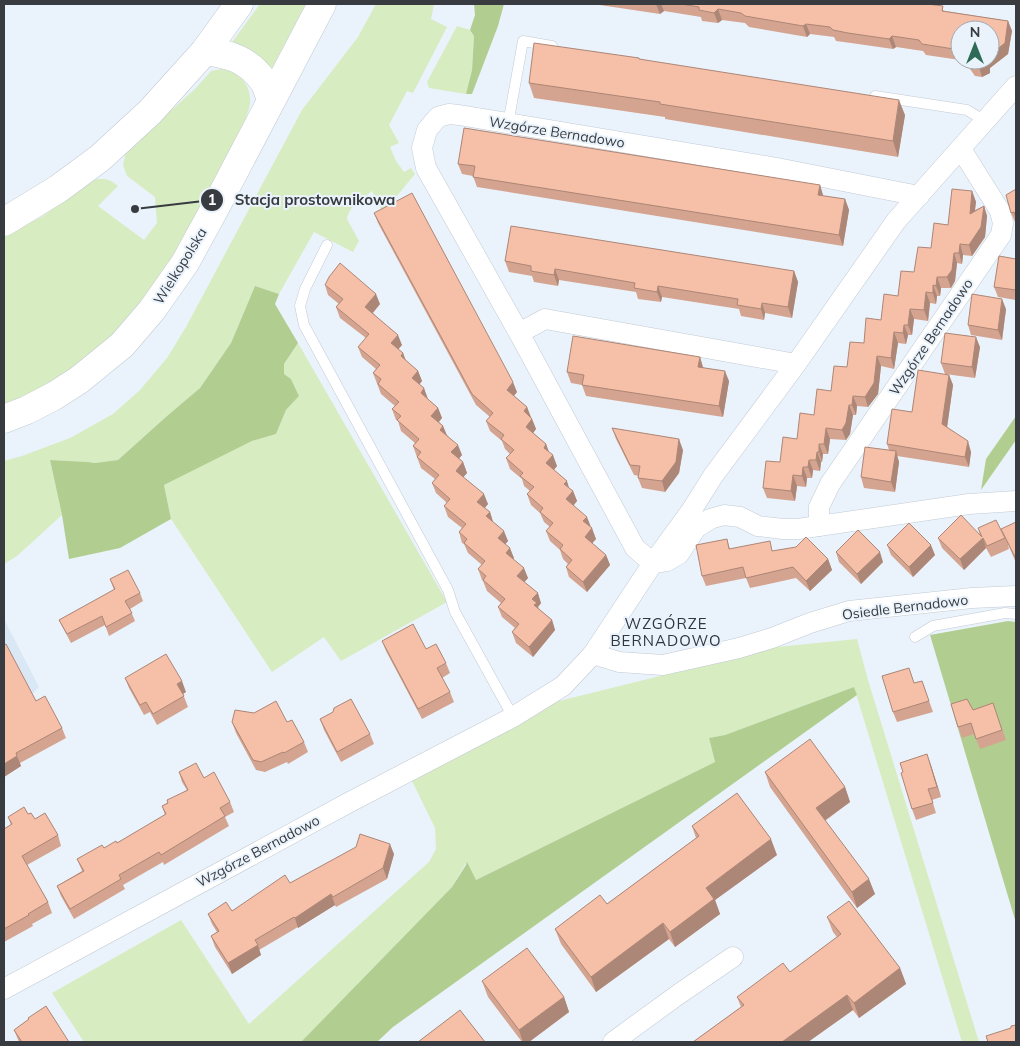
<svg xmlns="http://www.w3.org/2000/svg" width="1020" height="1046" viewBox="0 0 1020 1046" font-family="Mulish,sans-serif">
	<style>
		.built { fill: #dae8f6 }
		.green { fill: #d7ecc1 }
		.forest { fill: #b1ce90 }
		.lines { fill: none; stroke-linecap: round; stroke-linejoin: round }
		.lane-casing { stroke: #c2cad3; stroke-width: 11 }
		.street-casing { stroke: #c2cad3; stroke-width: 21 }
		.primary-casing { stroke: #c2cad3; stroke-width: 29 }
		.lane { stroke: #fff; stroke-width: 10 }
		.street { stroke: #fff; stroke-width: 20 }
		.primary { stroke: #fff; stroke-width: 28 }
		.wall { fill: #d4a490 }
		.shaded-wall { fill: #ac8676 }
		.building { fill: #f6bfa8; stroke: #ac8676 }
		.labels { text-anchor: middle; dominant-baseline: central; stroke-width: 4; stroke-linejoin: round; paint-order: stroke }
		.street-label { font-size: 14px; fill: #383b3f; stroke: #eaf3fc }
		.neighbourhood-label { font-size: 15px; letter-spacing: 1px; fill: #30363d; stroke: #eaf3fc }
		.leader { fill: none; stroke: #383b3f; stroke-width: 2 }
		.callout-dot { fill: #383b3f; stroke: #eaf3fc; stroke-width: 2 }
		.mark-label { font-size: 15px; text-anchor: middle; font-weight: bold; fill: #fff }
		.callout-label { font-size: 15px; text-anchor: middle; font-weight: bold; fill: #383b3f; stroke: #eaf3fc; stroke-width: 4; stroke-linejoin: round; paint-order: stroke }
	</style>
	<rect width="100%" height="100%" fill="#eaf3fc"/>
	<path class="built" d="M5,621l34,66 -35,36v-101z"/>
	<g class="green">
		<path d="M260,4h46l-36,68 -40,-27z"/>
		<path d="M376,4h58l-3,15 16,8 -34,66 -6,-2 -18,34 10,18 -9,4 6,14 8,11 7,-4 4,6 -32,39 -11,-22c-10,8 -23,15 -25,28l12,22 -6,11 -39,-20 -35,62 -24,-8 -24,57 -31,45 -33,28 -49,44 -23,3 -7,-1 -38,-2 12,55 -45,41 -13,8v-103l18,-5 48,-18 43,-24 27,-24 27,-32 19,-31 116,-217 56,-73z"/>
		<path d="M457,26l13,4 4,6 -2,34 -6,24 -37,-6 -2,-6z"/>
		<path d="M221,69c15,2 28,12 29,29 1,6 -2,14 -4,20l-38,75 -62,111 -39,38 -51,39 -52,24v-169l39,-20 48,-36c12,-2 18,-2 27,6l-20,20 46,34 13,-17 -2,-26 -28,-21 -4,-11 3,-14 69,-62 16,-18z"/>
		<path d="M298,343l149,259 -106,59 -17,-24 -52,35 -101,-153 -7,-34 88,-44 24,-7 10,-24 13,-14 -8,-17 -7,-5v-10z"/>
		<path d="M857,639l11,41 111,362h-17l-108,-355 -129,48 -16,3 6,24 -239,118 -10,-17 -14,24 -151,155h-217l-32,-49 129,-73 68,104 180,-162 7,-13 -1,-21 -23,-47 103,-55 44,-25 218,-54z"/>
	</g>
	<g class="forest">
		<path d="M474,4h30l-6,22 -26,68h-6l6,-24 2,-34 -4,-6 5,-15z"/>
		<path d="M255,286l24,8 -4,10 23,39 -14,21v10l7,5 8,17 -13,14 -10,24 -24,7 -88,44 7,34 -51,29 -51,11 -7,-44 -12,-55 38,2 7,1 23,-3 49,-44 33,-28 31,-45z"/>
		<path d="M1016,416v24l-35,50 5,-31z"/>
		<path d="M1008,621l8,1v301l-86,-288z"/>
		<path d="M854,687l3,8 -464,332 -16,15h-76l151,-155 14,-22 1,-3 9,18 239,-118 -6,-24 16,-3z"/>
	</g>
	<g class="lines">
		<g class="lane-casing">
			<g id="lane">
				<path d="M875,96l92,14 18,11"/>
				<path d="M508,124l15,-83 29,5"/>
				<path d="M327,245l-22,44 -5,17 4,19 144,265 7,22 58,105"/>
				<path d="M915,637l18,-11 72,-13 11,1"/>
			</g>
		</g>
		<g class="street-casing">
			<g id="street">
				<path d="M519,333l26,-14 251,45"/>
				<path d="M819,526v-19l11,-23 171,-249 2,-12 -3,-12 -39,-62"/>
				<path d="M653,563l38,-52 22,-35 83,-112 100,-143 120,-135"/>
				<path d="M653,563l14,-2 12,-7 17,-26 14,-9 14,-4 16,2 18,9 25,3h15l171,-25 47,-3"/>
				<path d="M593,654l26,8 44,3 76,-17 33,-10 38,-15 39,-12 123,-13 44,-2"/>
				<path d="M4,989l344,-186 165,-86 50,-31 30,-32 60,-91 -18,-15 -116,-215 -93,-165 -4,-20 5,-18 11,-13 11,-3 10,1 318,53 142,28"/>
				<path d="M613,1042l66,-48 54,-37"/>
			</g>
		</g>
		<g class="primary-casing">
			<g id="primary">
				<path d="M205,51c25,3 44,9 59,31 3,5 5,12 7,18"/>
				<path d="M4,222l54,-33 42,-31 50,-46 55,-61 34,-47"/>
				<path d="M4,419l23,-9 27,-14 25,-16 43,-35 30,-35 33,-47 29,-53 108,-206"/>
			</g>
		</g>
		<use href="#lane" class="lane"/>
		<use href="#street" class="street"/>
		<use href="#primary" class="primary"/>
	</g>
	<g class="wall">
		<path d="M593,4h334l18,7 63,10 4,10 -4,23 -18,14v5l-8,4 -7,-1 -5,-7 -3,-8 -5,-1h28l-30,-30v30l-34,-5 -3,-4 -27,-4 -3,2 -42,-6 -15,-2 -2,-4 -24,-3 -3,3 -58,-10 -4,-4 -23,-3 -4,3 -16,-2 -1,-4 -37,-6 -4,3z"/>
		<path d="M640,59l265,56 -7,42 -233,-38v-2l-131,-19 -5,-15z"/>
		<path d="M458,164l362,21 3,11 22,3 4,11 -6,36 -366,-59 -4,-11 -11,-2z"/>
		<path d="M1016,189v33h-1l-4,-9z"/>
		<path d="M972,191l4,11 -1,8 9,-4 3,10 -2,21 -13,19 -9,-1 -1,9 -5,-1 -2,18 -4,7h-10l-1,8h-3l-1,8 -6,-1 -2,18 -14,-2 -2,16h-4l-2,9 -8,-1 -4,26 -13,-3 -3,28 -10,13 -11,-1 -1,9h-3l-3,19 -4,6 -16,-1 -2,15h-5l-1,8h-1l-1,9 -7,-1 -1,8h-5l-1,9 -9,-1 -2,15 -28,-3 -4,-10 135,-192z"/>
		<path d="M374,213l143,179 -3,4 13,11 9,22 -3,4 13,11 3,8 8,14 -3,4 15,18 4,3 4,10 -4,4 17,22 6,12 -4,4 14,12 4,10 -23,27 -18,-15 -3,-10 2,-3 -5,-5 -3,-9 -10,-9 -4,-10 4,-4 -6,-5 -4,-9 -9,-8 -4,-11 3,-3 -6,-5 -2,-7 -12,-10 -4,-11 4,-4 -5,-5 -3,-8 -12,-10 -4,-10 4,-4 -14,-12 -98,-182z"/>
		<path d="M1016,259v41l-18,-3 -4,-10z"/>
		<path d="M505,261l289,10 4,11 -6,36 -27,-5 -1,7 -23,-4 -2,-7 -77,-12 -1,5 -23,-3 -2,-7 -77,-12 -1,6 -24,-4 -2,-6 -23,-4z"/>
		<path d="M325,285l55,19 -7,9 29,32 -4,4 5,4 3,8 12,10 4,10 -3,3 9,15 10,9 4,10 -3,4 4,4 4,9 15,20 -3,3 4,4 4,11 -4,4 25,27 -3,4 5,4 3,10 15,19 -3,3 9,14 -1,1 15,19 -4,4 17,21 -3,4 1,2 13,11 3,10 -22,27 -17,-14 -4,-11 3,-4 -13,-11 -4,-10 3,-4 -14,-12 -4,-10 -1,-1 -4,-11 4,-4 -14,-12 -4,-9 -2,-1 -3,-11 3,-4 -14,-11 -4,-11 3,-3 -11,-10 -4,-10 3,-4 -14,-11 -8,-22 2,-3 -14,-12 -3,-10 -2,-1 -4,-11 3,-3 -14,-12 -8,-21 3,-4 -14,-12 -4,-10 8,-9 -26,-20 -4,-11 3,-3 -11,-9z"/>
		<path d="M1006,309l-4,31 -31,-5 -3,-10z"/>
		<path d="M980,347l-5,31 -30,-4 -4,-11z"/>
		<path d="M700,357l3,10 26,14 -6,36 -137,-21 -4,-11 -11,-2 -4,-11z"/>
		<path d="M949,375l4,10 -6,42 24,25 -2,15 -72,-11 2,6 -4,30 -31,-4 -3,-11 28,-27 -2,-6 25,-32z"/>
		<path d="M612,428l71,22 -4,23 -14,19 -23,-4 -4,-10 1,-2 -5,-1 -18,-36z"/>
		<path d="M1016,522v41l-8,-19 1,5 -18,8 -5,-9 -22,22 -22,-22 -4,-10 42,-3 -2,-7 25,6z"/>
		<path d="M727,539l3,10 43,2 55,8 4,11 -22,21 -14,-13 -46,10 -4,-10 -40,8 -4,-10z"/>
		<path d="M887,545l48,10 -22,22 -22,-22z"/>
		<path d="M836,552l47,10 -22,22 -22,-22z"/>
		<path d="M110,579l30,14 3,8 -13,8 5,12 -26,15 -4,-11 -34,18 -8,-15 -4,-8 55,-30z"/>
		<path d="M382,641l64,22 4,10 -8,5 8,14 4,10 -32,17 -36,-68z"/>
		<path d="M4,645l32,56 26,27 4,10 -46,25 1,3 -17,11z"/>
		<path d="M125,678l61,14 -3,2 5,13 -31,18 -7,-13 -6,3 -15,-27z"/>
		<path d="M922,681l11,31 -36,10 -4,-10 21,-29z"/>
		<path d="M993,703l13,37 -26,9 -6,-15 -12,4 -4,-11 15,-17z"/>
		<path d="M320,719l50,15 4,10 -33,18 -17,-32z"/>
		<path d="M232,722h55l17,20 4,10 -20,12 -1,-2 -22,10 -9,-2 -20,-37z"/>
		<path d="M927,754l14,43 -9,3 4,13 -20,7 -4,-11 -9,-37z"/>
		<path d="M179,772l25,6 26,24 4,10 -9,5 4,9 -65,39 -1,-3 -40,23 2,4 -51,30 -13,-23 -4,-10 25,-15 -5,-12 40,-16 48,-28 -3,-9 25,-16 -5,-8z"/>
		<path d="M765,772l80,15 5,15 -25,19 50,73 -18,14 -87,-121z"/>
		<path d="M28,814l30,21 3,11 -34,19 21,37 4,11 -20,11 1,2 -29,16v-113l7,-4 -3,-8z"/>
		<path d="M692,826l85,29 -62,45 5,14 -45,33 -6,-8 -73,53 -35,-48 -6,-15 52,-25 89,-66z"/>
		<path d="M394,854l-7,25 -51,28 -1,-2 -37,23v-1l-39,23 2,5 -29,19 -17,-27 -4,-11 6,-4 -5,-8 -4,-10 24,-3 58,-28z"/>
		<path d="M827,917l73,51 6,16 -47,34 -6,-8 -45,32h-115l48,-35 -4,-10 53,-25 47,-35 -4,-5z"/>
		<path d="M482,981l82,16 5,15 -40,30h-7l-34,-45z"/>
		<path d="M14,1030l55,12h-50z"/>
	</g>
	<g class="shaded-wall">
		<path d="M656,4h5l3,7 -4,3z"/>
		<path d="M718,9l4,11 -4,3 -4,-10z"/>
		<path d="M1008,21l4,10 -4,23 -18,14v5l-8,4 -3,-10 7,-7h4v-5z"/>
		<path d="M806,24l4,10 -3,3 -4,-11z"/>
		<path d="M892,36l4,11 -3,2 -4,-10z"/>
		<path d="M899,100l6,15 -7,42 -5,-16z"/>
		<path d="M820,185l3,10 -1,10 -4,-10z"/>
		<path d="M972,191l4,11 -3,22 -3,-10z"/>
		<path d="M845,199l4,11 -6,36 -4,-11z"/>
		<path d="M984,206l3,10 -2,21 -13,19 -3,-11z"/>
		<path d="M960,244l3,11 -1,9 -3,-11z"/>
		<path d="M954,253l3,10 -2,18 -4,7 -4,-11z"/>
		<path d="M555,269l4,11 -1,6 -4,-11z"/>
		<path d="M794,271l4,11 -6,36 -4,-11z"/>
		<path d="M937,277l4,11 -1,8 -4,-10z"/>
		<path d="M933,285l4,11 -1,8 -3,-11z"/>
		<path d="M658,286l4,11 -1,5 -4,-10z"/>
		<path d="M926,292l4,11 -2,18 -4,-11z"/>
		<path d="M376,294l4,10 -11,13 -4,-10z"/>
		<path d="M1002,299l4,10 -4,31 -4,-10z"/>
		<path d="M762,303l3,10 -1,7 -3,-11z"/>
		<path d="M910,309l4,10 -2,16 -4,-10z"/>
		<path d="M904,325l4,10 -2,9 -3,-11z"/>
		<path d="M894,332l4,11 -4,26 -3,-11z"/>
		<path d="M398,335l4,10 -7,8 -4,-10z"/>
		<path d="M976,337l4,10 -5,31 -3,-11z"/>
		<path d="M403,353l4,11 -6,-8z"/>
		<path d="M877,356l4,10 -3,28 -10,13 -3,-10z"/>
		<path d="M700,357l3,11 -5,-1z"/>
		<path d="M418,371l4,10 -6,8 -4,-11z"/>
		<path d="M725,371l4,10 -6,36 -4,-11z"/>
		<path d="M949,375l4,10 -7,50 -4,-11z"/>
		<path d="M513,382l4,10 -7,8 -3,-10z"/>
		<path d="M424,388l4,11 -7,-6z"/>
		<path d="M853,396l4,10 -1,9 -4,-10z"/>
		<path d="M849,405l4,10 -3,19 -4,6 -4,-10z"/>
		<path d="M527,407l4,11 -7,-7z"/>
		<path d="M438,408l4,10 -7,8 -4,-10z"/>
		<path d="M532,419l4,10 -6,8 -4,-10z"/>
		<path d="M443,426l4,10 -7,-6z"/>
		<path d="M826,428l4,11 -2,15 -4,-10z"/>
		<path d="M679,439l4,11 -4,23 -14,19 -3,-11z"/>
		<path d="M968,441l3,11 -2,15 -4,-10z"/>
		<path d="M546,444l4,11 -6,-7z"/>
		<path d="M819,444l4,10 -1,8 -3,-10z"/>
		<path d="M458,445l4,10 -7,8 -4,-11z"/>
		<path d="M896,451l3,11 -4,30 -4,-10z"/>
		<path d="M817,452l4,10 -1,9 -4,-11z"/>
		<path d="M553,455l4,11 -7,8 -4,-11z"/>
		<path d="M809,460l4,10 -1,8 -4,-11z"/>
		<path d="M463,462l4,11 -7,8 -4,-10z"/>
		<path d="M803,467l4,11 -1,9 -4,-11z"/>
		<path d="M793,475l4,11 -2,15 -4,-10z"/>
		<path d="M567,481l3,10 -6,-7z"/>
		<path d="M573,491l4,10 -7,9 -4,-11z"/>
		<path d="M484,494l4,10 -7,8 -4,-10z"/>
		<path d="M490,512l3,10 -7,-6z"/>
		<path d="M587,517l4,10 -8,-6z"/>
		<path d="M592,528l4,11 -7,8 -4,-10z"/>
		<path d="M504,531l4,10 -6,7 -4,-10z"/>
		<path d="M983,538l3,10 -22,22 -4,-11z"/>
		<path d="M931,545l4,10 -22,22 -4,-10z"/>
		<path d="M510,548l4,10 -4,5 -4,-10z"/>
		<path d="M880,552l3,10 -22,22 -4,-10z"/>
		<path d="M606,555l4,10 -23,27 -4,-10z"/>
		<path d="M828,559l4,11 -22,21 -4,-10z"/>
		<path d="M524,568l4,10 -7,8 -4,-10z"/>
		<path d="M538,593l3,10 -3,4 2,6 -2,3 -6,-17z"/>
		<path d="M552,620l3,10 -22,27 -4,-10z"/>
		<path d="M182,681l4,11 -5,3 -4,-11z"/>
		<path d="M927,754l4,11 10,32 -4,-10z"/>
		<path d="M17,756l4,10 -17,11v-13z"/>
		<path d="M845,787l5,15 -29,21 -5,-15z"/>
		<path d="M771,839l6,16 -62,45 5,14 -45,33 -5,-15 36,-44z"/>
		<path d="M390,844l4,10 -7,25 -4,-11z"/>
		<path d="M869,879l6,15 -18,14 -5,-16z"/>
		<path d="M331,894l4,11 -37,23 -3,-10z"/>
		<path d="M663,923l6,16 -73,53 -5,-15z"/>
		<path d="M258,945l3,10 -29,19 -4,-11z"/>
		<path d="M900,968l6,16 -47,34 -5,-15z"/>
		<path d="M847,995l6,15 -45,32h-26z"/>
		<path d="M564,997l5,15 -40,30h-6l-4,-12z"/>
	</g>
	<g class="building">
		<path d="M681,4h246l16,2 -1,5 66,10 -3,22 -15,12v-25h-30v20l-38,-6 -3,-4 -27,-4 -3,3 -41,-6 -15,-3 -3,-3 -24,-3 -3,2 -58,-10 -4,-3 -23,-4 -4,4 -15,-3v-3z"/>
		<path d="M534,43l105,15v1l260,41 -6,41 -233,-37v-2l-131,-19z"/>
		<path d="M967,60h19v2l-7,5 -8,-1z"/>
		<path d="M464,128l356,57 -2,10 27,4 -6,36 -366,-58 2,-11 -17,-2z"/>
		<path d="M952,189l20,2 -2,23 14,-8 -3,21 -12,18 -9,-1 -1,9h-5l-2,17 -5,7h-10l-1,9 -3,-1v8l-7,-1 -2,18 -14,-1 -2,16h-4l-1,8 -9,-1 -3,26 -14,-2 -3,27 -9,14 -12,-1 -1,9h-3l-3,18 -4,7 -16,-2 -2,16h-5v8h-2l-1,8h-7l-1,7h-5l-1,9 -9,-1 -2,16 -28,-3 3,-27 14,1 3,-25 14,2 3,-26 14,2 3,-26 14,2 3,-25 13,1 3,-25 14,1 2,-25 15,2 3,-26 14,2 3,-25 13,1 4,-25 13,1 3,-25 14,2z"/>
		<path d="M1016,189v28l-2,-5 -3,1 -5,-18z"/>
		<path d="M412,193l101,189 -6,8 20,17 -3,4 8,8 -6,8 20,17 -2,4 9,7 -7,8 21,18 -3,3 9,7 -7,8 21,18 -4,4 9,7 -7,9 21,18 -23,27 -17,-15 6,-7 -12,-11 3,-4 -17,-14 7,-8 -13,-11 3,-4 -16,-14 7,-7 -14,-11 3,-3 -17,-15 8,-8 -13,-11 3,-4 -18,-14 7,-8 -21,-19 -98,-181z"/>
		<path d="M511,226l283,45 -6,36 -26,-4 -1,6 -24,-4 1,-6 -80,-13 -1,6 -23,-4 1,-5 -80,-14 -1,6 -23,-4v-5l-26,-5z"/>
		<path d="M999,256l17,3v31l-22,-3z"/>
		<path d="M340,263l36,31 -11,13 33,28 -7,8 12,10 -2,3 17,15 -6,7 12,10 -3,5 17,15 -7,8 12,10 -3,4 18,15 -7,7 12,10 -7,9 28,23 -7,8 13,10 -4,4 18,15 -6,7 12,10 -4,5 18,15 -7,8 21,17 -6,6 5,4 -3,2 18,15 -23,27 -17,-15 7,-8 -21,-17 7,-8 -22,-19 3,-4 -8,-7 7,-8 -21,-18 3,-4 -8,-7 7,-8 -22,-18 6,-7 -18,-16 7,-8 -22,-18 4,-5 -8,-6 6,-7 -22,-19 4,-4 -9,-7 7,-7 -21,-18 3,-5 -8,-6 7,-8 -22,-18 11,-13 -33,-27 7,-8 -18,-14 4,-8z"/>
		<path d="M972,294l30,5 -4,31 -30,-5z"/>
		<path d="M945,333l31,4 -4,30 -31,-4z"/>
		<path d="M573,336l127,21 -2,10 27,4 -6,35 -137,-21 2,-10 -17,-3z"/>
		<path d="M918,370l31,5 -7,49 26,17 -3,16 -78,-13 5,-35 20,3z"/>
		<path d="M612,428l67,11 -3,23 -14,19 -24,-3 2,-12 -10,-1z"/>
		<path d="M865,447l31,4 -5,31 -30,-5z"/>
		<path d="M961,515l21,22 -4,-9 18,-8 9,18 -18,8 -4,-8 -23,21 -22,-21z"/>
		<path d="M1016,522v34l-1,1 -14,-28z"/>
		<path d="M909,523l22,22 -22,22 -22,-22z"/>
		<path d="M858,530l22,22 -23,22 -21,-22z"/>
		<path d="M806,537l22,22 -22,22 -13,-14 -47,11 -3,-11 -41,9 -6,-31 31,-6 2,10 41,-8 2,10 24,-4z"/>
		<path d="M128,570l12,23 -15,8 7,12 -26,14 -4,-11 -35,18 -8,-14 56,-31 -5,-10z"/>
		<path d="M413,624l13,25 10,-5 10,19 -9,5 13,24 -32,17 -36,-68z"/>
		<path d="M6,644l30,57 9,-5 17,32 -46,25 1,3 -13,8v-119z"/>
		<path d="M166,654l16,27 -5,3 7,12 -31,18 -7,-12 -6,3 -15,-27z"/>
		<path d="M909,668l5,15 8,-2 7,20 -36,11 -11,-36z"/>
		<path d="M351,699l19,35 -33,18 -17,-33 13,-7 1,-4z"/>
		<path d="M967,699l6,11 20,-7 9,27 -26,9 -5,-16 -13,4 -7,-23z"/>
		<path d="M276,701l11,21 5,-2 12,22 -20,11 -1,-1 -22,10 -8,-2 -21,-38 3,-12 19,3z"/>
		<path d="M810,739l35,48 -29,21 53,71 -17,13 -87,-120z"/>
		<path d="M927,754l10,33 -9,2 5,14 -21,6 -11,-36 2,-1 -3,-9z"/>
		<path d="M196,763l8,15 10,-6 16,30 -10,6 5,8 -64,39 -2,-3 -40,23 2,4 -51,30 -13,-23 27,-15 -7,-12 25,-14 2,3 12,-7 1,2 49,-29 -4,-8 6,-3 -1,-3 21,-10 -9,-18z"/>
		<path d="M737,793l34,46 -65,49 8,11 -44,33 -7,-9 -72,54 -36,-48 45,-34 7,9 92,-68 -7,-10z"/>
		<path d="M24,807l4,7 3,-1 4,6 10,-6 13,22 -36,21 26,46 -20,12 1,1 -25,14v-100l8,-5 -4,-7z"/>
		<path d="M360,834l30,10 -7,24 -50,29 -2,-3 -36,24 -1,-1 -39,23 3,5 -30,18 -17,-27 8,-5 -11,-17 18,-12 6,9 53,-36 5,8 66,-36z"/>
		<path d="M849,901l51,67 -46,35 -7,-8 -65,47h-89l51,-37 -7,-8 46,-34 7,9 51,-38 -14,-17z"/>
		<path d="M527,948l37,49 -45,33 -37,-49z"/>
		<path d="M46,1006l23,36h-47l-8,-12 15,-11 -1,-1z"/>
		<path d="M460,1010l25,32h-67z"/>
		<path d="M1016,1025v17h-28l-2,-6 25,-8v-2z"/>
	</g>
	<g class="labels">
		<g class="street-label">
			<text transform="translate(557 132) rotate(9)">Wzgórze Bernadowo</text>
			<text transform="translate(180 266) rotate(-58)">Wielkopolska</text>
			<text transform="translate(931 337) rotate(-56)">Wzgórze Bernadowo</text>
			<text transform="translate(905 607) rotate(-7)">Osiedle Bernadowo</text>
			<text transform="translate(258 851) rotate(-28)">Wzgórze Bernadowo</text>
		</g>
		<g class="neighbourhood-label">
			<text x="666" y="623">WZGÓRZE<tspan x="666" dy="17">BERNADOWO</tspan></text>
		</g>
	</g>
	<path class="leader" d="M135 209L212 200"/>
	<g class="callout-dot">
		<circle cx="135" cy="209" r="5"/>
		<circle cx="212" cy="200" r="12"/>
	</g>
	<g class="mark-label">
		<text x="212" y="205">1</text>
	</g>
	<g class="callout-label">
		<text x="315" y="205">Stacja prostownikowa</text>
	</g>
	<rect width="1020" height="1046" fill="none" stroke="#383b3f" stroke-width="10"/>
	<g transform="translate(975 45)"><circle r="24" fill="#eaf3fc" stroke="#a3a9b0"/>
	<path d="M0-4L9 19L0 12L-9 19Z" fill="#2d6b57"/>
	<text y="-8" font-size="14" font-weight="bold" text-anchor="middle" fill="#383b3f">N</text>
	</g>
</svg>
